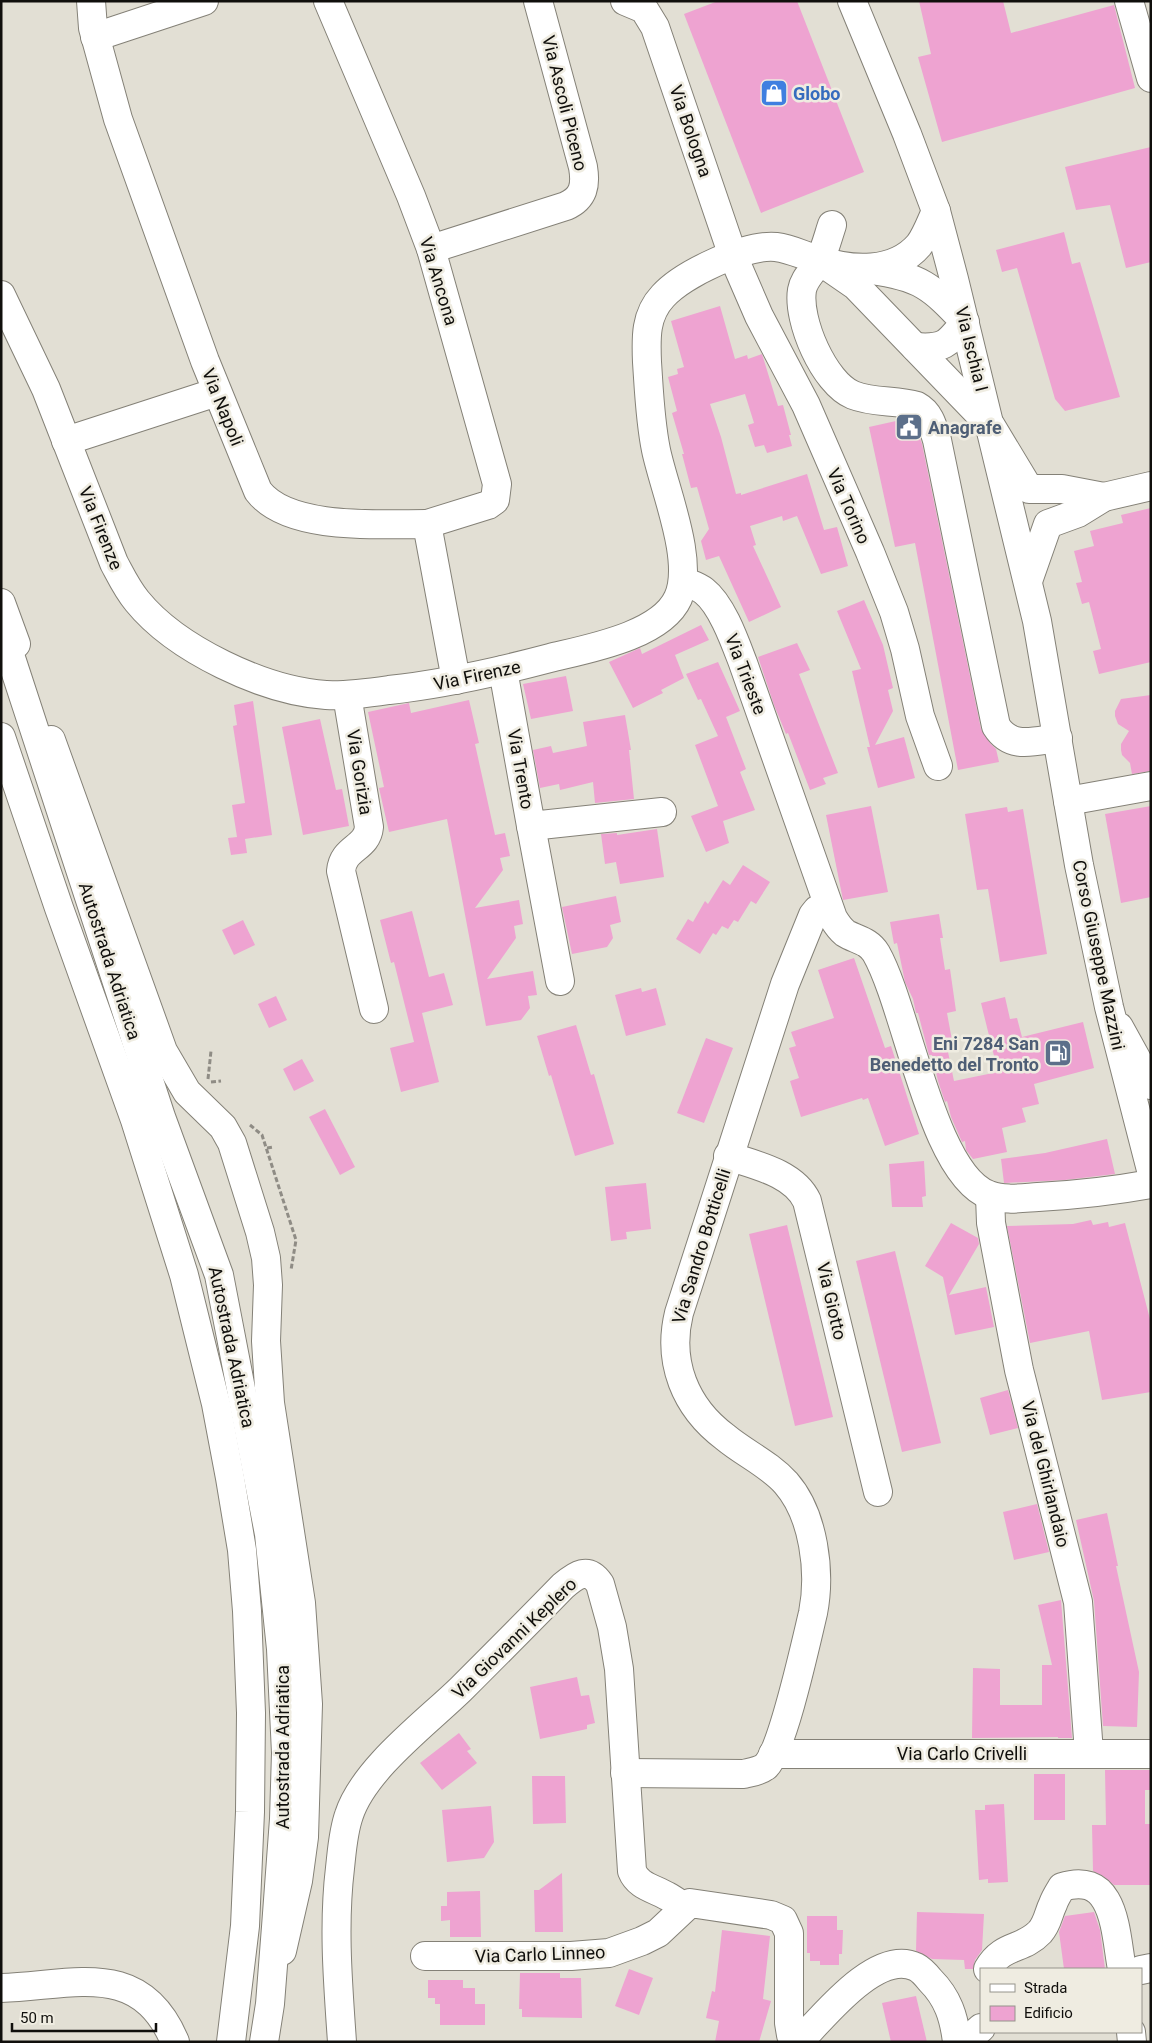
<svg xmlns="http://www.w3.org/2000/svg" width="1152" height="2043" viewBox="0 0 1152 2043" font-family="Roboto,sans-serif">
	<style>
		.building { fill: #eea3d1 }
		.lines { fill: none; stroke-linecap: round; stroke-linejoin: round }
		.minor-casing { stroke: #848177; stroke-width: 30 }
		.major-casing { stroke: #848177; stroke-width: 30 }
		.highway-casing { stroke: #848177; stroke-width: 30 }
		.path { stroke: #8f8c85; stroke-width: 3; stroke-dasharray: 5 2.5; stroke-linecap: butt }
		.minor { stroke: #fff; stroke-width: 28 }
		.major { stroke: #fff; stroke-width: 28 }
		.highway { stroke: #fff; stroke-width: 28 }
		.labels { text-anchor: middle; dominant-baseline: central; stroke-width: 5; stroke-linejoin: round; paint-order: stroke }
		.shop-label { font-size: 18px; font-weight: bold; fill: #366cbe; stroke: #efece1; text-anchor: start }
		.street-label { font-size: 18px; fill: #100f0c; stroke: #efece1 }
		.service-label { font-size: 18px; font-weight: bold; fill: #4e5e75; stroke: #efece1; text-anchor: start }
	</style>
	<rect width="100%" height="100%" fill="#e2dfd4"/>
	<g class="building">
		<path d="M718,1h79l67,171 -103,41 -77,-199z"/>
		<path d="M919,1h84l8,32 103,-28 21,83 -193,54 -24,-85 13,-3z"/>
		<path d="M1151,147v115l-25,6 -16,-63 -34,5 -11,-43z"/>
		<path d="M1064,232l8,32 8,-2 40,135 -55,14 -10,-12 -38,-131 -15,4 -6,-22z"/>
		<path d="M720,306l15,53 12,-4 1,4 14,-5 16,52 5,-1 8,30h-2l3,11 -25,7 -3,-8 -9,2 -7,-22 6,-2 -9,-29 -35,10 11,33 15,57 5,-1v2l66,-21 17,56 13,-3 11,39 -27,8 -24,-58 -14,5 -1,-5 -32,10 6,19 -3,1 28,61 -32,15 -30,-66 -13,4 -5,-19 8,-12 -12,-42 -6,1 -9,-34h2l-12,-41 5,-2 -9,-34 10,-3 -1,-5 7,-2 -13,-46z"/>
		<path d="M905,419l6,2 4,4 7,19 59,285 9,14 6,6 3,13 -41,8 -43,-227 -20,4 -26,-120z"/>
		<path d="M1151,508v154l-52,12 -6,-23 8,-2 -12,-47 -7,2 -6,-21 6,-1 -8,-31 20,-5 -4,-15 33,-8 -2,-8z"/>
		<path d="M864,600l19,45 10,43 -5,2 5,21 -18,34 29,-8 11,41 -37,10 -11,-41h3l-18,-76 9,-2 -24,-58z"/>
		<path d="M701,625l8,15 -34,15 9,23 -23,12 2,3 -30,15 -24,-46 31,-14 2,6z"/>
		<path d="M797,643l13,27 -11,4 39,99 -15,5 3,6 -16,6 -22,-57 -2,1 -12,-29 -16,-48z"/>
		<path d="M718,662l22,49 -14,6 20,52 -6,3 15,38 -32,11 6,22 -23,9 -15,-36 27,-10 -23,-61 23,-9 -17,-37 -3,1 -12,-26z"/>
		<path d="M566,676l7,35 -42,8 -8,-35z"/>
		<path d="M1151,695v76l-19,3 -2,-11 -8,-8 -1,-5v-6l8,-13 -11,-7 -3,-8v-5l6,-12z"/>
		<path d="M469,700l10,43 -4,1 20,91 10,-2 5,23 -10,2 3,12 -28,38 44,-8 4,24 -9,2 2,12 -29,41 46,-8 4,24 -9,1 2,12 -9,12 -35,6 -39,-207 -58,13 -10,-44 5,-1 -16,-75 41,-9 2,10z"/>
		<path d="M253,701l19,134 -27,4 2,14 -16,2 -3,-17 9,-1 -5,-32 13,-2 -12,-77 4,-1 -3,-20z"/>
		<path d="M625,715l6,35h-2l5,49 -39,4 -2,-21 -33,8 -1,-6 -19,4 -7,-38 18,-4 2,7 34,-7 -4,-24z"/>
		<path d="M320,719l16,71 6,-1 7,37 -46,9 -21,-108z"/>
		<path d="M871,806l17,86 -45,8 -17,-85z"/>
		<path d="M1151,806v91l-30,6 -16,-89z"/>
		<path d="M1007,807l1,5 15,-3 24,145 -47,8 -12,-73 -11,1 -12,-76z"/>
		<path d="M657,829l7,48 -44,7 -4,-22 -11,2 -4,-30 16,-1v2z"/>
		<path d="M743,865l27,17 -14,22 -5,-3 -13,21 -4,-2 -6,9 -6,-3 -6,9 -3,-2 -13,21 -24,-15 12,-20 5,3 12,-21 3,3 15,-24 7,5z"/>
		<path d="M616,896l5,26 -11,3 3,13 -6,9 -35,7 -10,-47z"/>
		<path d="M412,911l17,66 15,-4 9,32 -31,8 17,69 -38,10 -11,-44 24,-6 -20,-80 -3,1 -11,-43z"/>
		<path d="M939,914l4,24h-3l5,32 5,-1 6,42 -9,2 7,38 -6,1 6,29 44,-9 -17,-69 24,-6 5,22 7,-1 5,19 61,-15 11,46 -60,16 5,20 -17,4 4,14 -24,6 5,24 -34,7 -7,-9 -1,-9 -3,1 -11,-25 -4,-16 -2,1 -7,-21 -6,-26h-3l-11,-42h-2l-3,-14 -8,-17 -8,-39 -3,1 -4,-22z"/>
		<path d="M243,920l12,25 -21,10 -12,-25z"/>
		<path d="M854,958l31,90 6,-2 28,88 -34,12 -17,-48 -5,2 -1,-2 -61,19 -11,-36 9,-3 -10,-30 7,-2 -5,-14 43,-14 -16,-48z"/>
		<path d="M641,988l1,4 14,-4 10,37 -40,11 -11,-41z"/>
		<path d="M276,996l11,24 -18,8 -11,-24z"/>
		<path d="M576,1025l15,50 3,-1 20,70 -39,12 -24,-81 -2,1 -12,-40z"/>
		<path d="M706,1038l27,10 -29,75 -27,-10z"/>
		<path d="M302,1059l12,22 -20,10 -11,-22z"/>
		<path d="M325,1109l30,58 -15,8 -31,-58z"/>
		<path d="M1107,1139l8,35 -50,6 -61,3 -3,-24 44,-6z"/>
		<path d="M924,1161l2,35 -4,1 1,10h-31l-3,-43z"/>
		<path d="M646,1183l5,46 -25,3 1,7 -16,2 -6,-54z"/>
		<path d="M1091,1220l2,5 15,-3 1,5 16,-4 26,100v69l-49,8 -13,-69 -59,12 -23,-117 66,-2z"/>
		<path d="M951,1223l27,15 1,6 -30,51 37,-8 8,40 -39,8 -12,-58 -18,-11z"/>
		<path d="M787,1225l46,192 -38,9 -46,-192z"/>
		<path d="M895,1251l46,192 -39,9 -46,-191z"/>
		<path d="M1008,1390l10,38 -28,7 -10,-37z"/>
		<path d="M1037,1504l12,48 -35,8 -11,-48z"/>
		<path d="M1107,1513l11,53h-2l23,106 -2,55 -34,-1 -9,-125 -18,-81z"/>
		<path d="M1061,1600l11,138h-14v-1l-86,1 1,-70 27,1v36h42v-40h10l-14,-60z"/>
		<path d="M577,1677l4,19 8,-1 6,28 -8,2v4l-47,10 -10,-52z"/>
		<path d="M459,1733l12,16 -4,2 10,12 -35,27 -22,-27z"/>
		<path d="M1105,1770h46v20h-6v34h6v61h-37l-11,-9 -10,-5 -1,-46h14z"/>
		<rect x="1034" y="1774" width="31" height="46"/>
		<path d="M532,1776h33l1,47 -33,1z"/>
		<path d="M1004,1804l4,78 -20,1v-4l-9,1 -4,-70h10v-5z"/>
		<path d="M491,1806l3,36 -10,16 -37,4 -5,-52z"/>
		<path d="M562,1873l1,59h-28l-1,-42h5z"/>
		<path d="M480,1891l1,46h-31v-17l-9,1v-15h6v-14z"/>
		<path d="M917,1912l67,2 -2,36 -7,10 -2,9h-8l-1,-9 -32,-1 -16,-8z"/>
		<path d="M1094,1912l6,18 5,39h-41l-5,-37 6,-16z"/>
		<path d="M807,1916h30v14h6l-1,24h-3v11h-19v-4h-10v-8h-3z"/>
		<path d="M722,1930l48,6 -7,63 8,2 -12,41h-44l4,-21 -13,-3 6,-27 3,1z"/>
		<path d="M629,1969l24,9 -14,37 -24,-9z"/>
		<path d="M520,1973h40v5h21l1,40 -60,-1v-8h-3z"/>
		<path d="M428,1980h35v8h12v16h10v21h-45v-21h-5v-6h-7z"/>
		<path d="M916,1996l11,46h-36l-9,-39z"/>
	</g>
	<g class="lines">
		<g class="minor-casing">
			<g id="minor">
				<path d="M91,1l2,27 25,91 87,242 53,130c30,40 123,33 169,33l29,156"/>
				<path d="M328,1l83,195 20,53 66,235 -2,16 -7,5 -61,19"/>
				<path d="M625,1l19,8 11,18 78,229 26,60 47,89 64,147 24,60 11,37 15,67 18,50"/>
				<path d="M1129,1l22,77"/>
				<path d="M95,37l109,-36"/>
				<path d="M832,225c-4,12 -7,25 -13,36 -5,10 -15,17 -17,29 -5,30 22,93 51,105 20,8 43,5 64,11 13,7 16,21 20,34l59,286c15,24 38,15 62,12"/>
				<path d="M431,249l135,-43c18,-8 20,-21 17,-39l-45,-166"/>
				<path d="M827,266l29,20 135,140 38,63h33l42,8"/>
				<path d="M871,270c50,7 60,16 94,52 -18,23 -21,27 -50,25"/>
				<path d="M1,295l45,94 68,174c7,13 13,26 23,38 39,48 127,90 189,94 21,1 42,-2 63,-5 55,-6 108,-18 161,-32 37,-9 111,-22 128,-60 17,-37 -14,-109 -22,-148 -6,-29 -7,-59 -9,-88 -1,-24 -2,-47 16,-66 20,-22 83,-52 113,-49 16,2 28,9 43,13 32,11 75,14 100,-15 7,-9 12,-23 17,-34"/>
				<path d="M66,441l151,-49"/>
				<path d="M683,581c7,3 15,5 21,10 18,14 31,51 39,72l90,255c3,5 7,11 12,15 11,7 23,7 31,20 31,54 56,221 113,242 15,6 33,3 49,2 38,-2 75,-6 113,-13"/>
				<path d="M1028,581l20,-57 30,-11 26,-16 47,-11"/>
				<path d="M1,603l15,41"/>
				<path d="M503,670l28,156 131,-14"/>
				<path d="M347,695l22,132c-2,22 -26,20 -28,44l33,138"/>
				<path d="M51,740l112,311 24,41 36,35 9,16 28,89 6,26 2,27 -2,56 4,62 31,200 7,101 -4,133 -6,44 -16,70"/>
				<path d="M1068,801l83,-15"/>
				<path d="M531,826l29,155"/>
				<path d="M1119,1027l32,58"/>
				<path d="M728,1156c27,9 66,17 79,45l71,291"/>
				<path d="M990,1196l1,27 28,147 59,232 11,151"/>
				<path d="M773,1754h378"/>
				<path d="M625,1773l119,1c8,-2 16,-3 22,-8 17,-18 40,-124 47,-153 8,-41 1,-98 -27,-130 -17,-19 -42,-30 -61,-46 -40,-30 -58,-75 -46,-124l106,-329 28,-69 4,-5 11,-5"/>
				<path d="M425,1956h146l38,-3 33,-12 16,-8 32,-30 81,12 12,5 6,13v90l2,12 3,7"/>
				<path d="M988,1969c15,-26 34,-18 52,-37 8,-9 8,-18 13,-28 2,-6 6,-12 9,-17 54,-17 53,46 60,82"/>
				<path d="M1141,1970l10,-2"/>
				<path d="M1,1988c71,-2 139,-30 174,54"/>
				<path d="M1131,2032l1,10"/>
				<path d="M957,2038l16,-3 8,-7"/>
				<path d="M342,2042c-4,-58 -9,-116 -2,-174 2,-18 3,-36 9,-53 15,-46 77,-92 112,-126 34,-34 68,-68 102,-103 13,-11 25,-20 37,-2l12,43 7,42 13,202c6,15 21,17 35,25 6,3 11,7 17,11"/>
				<path d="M799,2042c24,-25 78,-94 117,-75 6,3 10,8 14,13 18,18 24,37 27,62"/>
			</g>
		</g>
		<g class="major-casing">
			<path id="major" d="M852,1l55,133 29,77 18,68 83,342 42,244 30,142 42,163"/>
		</g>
		<g class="highway-casing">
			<g id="highway">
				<path d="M1,622l10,36 150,459 58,158 50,259 12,115 5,104 -2,66 -8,108 -6,77 -6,38"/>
				<path d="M1,737l58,171 76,212 49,155 32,129 14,74 12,72 5,61 4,102 -1,99 -5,114 -14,116"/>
			</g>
		</g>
		<g class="path">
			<path d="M208,1079l3,-28"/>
			<path d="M211,1082l10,-1"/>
			<path d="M250,1125l12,10 34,105 -5,30"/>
			<path d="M267,1148l6,-1"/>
		</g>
		<use href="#minor" class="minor"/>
		<use href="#major" class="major"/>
		<use href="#highway" class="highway"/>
	</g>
	<defs>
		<g id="shop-square" transform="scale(1.4375)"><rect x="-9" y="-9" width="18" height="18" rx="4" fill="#3f7fe0" stroke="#efece1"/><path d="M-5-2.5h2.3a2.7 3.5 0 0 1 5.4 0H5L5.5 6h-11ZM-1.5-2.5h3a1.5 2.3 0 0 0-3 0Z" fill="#fff"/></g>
		<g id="civic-square" transform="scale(1.4375)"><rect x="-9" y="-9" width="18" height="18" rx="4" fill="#5c6f8a" stroke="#efece1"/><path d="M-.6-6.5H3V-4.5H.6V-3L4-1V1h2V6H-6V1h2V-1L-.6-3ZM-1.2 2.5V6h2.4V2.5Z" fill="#fff"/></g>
		<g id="fuel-square" transform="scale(1.4375)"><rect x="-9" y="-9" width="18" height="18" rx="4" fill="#5c6f8a" stroke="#efece1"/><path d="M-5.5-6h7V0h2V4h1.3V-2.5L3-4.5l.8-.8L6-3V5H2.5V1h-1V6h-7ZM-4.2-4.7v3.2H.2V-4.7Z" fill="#fff"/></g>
	</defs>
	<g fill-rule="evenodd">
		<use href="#shop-square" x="774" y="93"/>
		<use href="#civic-square" x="909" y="427"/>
		<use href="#fuel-square" x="1058" y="1053"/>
	</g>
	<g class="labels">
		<g class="shop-label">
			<text x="793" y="93">Globo</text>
		</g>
		<g class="street-label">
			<text transform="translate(565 103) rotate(76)">Via Ascoli Piceno</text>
			<text transform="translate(691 131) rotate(71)">Via Bologna</text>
			<text transform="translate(439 281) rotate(73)">Via Ancona</text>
			<text transform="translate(972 349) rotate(76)">Via Ischia I</text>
			<text transform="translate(223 407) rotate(68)">Via Napoli</text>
			<text transform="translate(849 506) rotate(66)">Via Torino</text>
			<text transform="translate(101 528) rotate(68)">Via Firenze</text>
			<text transform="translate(746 674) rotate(69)">Via Trieste</text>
			<text transform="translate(477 675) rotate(-12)">Via Firenze</text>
			<text transform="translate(521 769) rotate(80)">Via Trento</text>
			<text transform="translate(360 772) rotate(81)">Via Gorizia</text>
			<text transform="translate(1099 955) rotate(78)">Corso Giuseppe Mazzini</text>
			<text transform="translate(110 961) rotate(72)">Autostrada Adriatica</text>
			<text transform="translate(701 1246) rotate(-73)">Via Sandro Botticelli</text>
			<text transform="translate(832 1301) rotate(77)">Via Giotto</text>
			<text transform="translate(232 1347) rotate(78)">Autostrada Adriatica</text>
			<text transform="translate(1046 1474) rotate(76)">Via del Ghirlandaio</text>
			<text transform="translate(514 1638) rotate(-44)">Via Giovanni Keplero</text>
			<text transform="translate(282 1747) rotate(-90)">Autostrada Adriatica</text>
			<text x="962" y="1753">Via Carlo Crivelli</text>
			<text transform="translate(540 1954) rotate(-2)">Via Carlo Linneo</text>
		</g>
		<g class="service-label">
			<text x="928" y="427">Anagrafe</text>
			<text x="1039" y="1043" text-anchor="end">Eni 7284 San<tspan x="1039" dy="21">Benedetto del Tronto</tspan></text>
		</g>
	</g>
	<rect width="1152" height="2043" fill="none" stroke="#100f0c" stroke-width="5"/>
	<rect x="980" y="1968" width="162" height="65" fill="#efece1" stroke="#96948c"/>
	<rect x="990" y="1984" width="25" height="8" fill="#ffffff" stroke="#96948c"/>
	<text x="1024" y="1993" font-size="15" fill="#100f0c">Strada</text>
	<rect x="990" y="2006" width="25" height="15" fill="#eea3d1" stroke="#96948c"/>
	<text x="1024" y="2018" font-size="15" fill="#100f0c">Edificio</text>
	<path d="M12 2023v8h144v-8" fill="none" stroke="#100f0c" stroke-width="2.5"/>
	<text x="20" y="2023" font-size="15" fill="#100f0c" stroke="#efece1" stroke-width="4" paint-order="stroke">50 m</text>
</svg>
